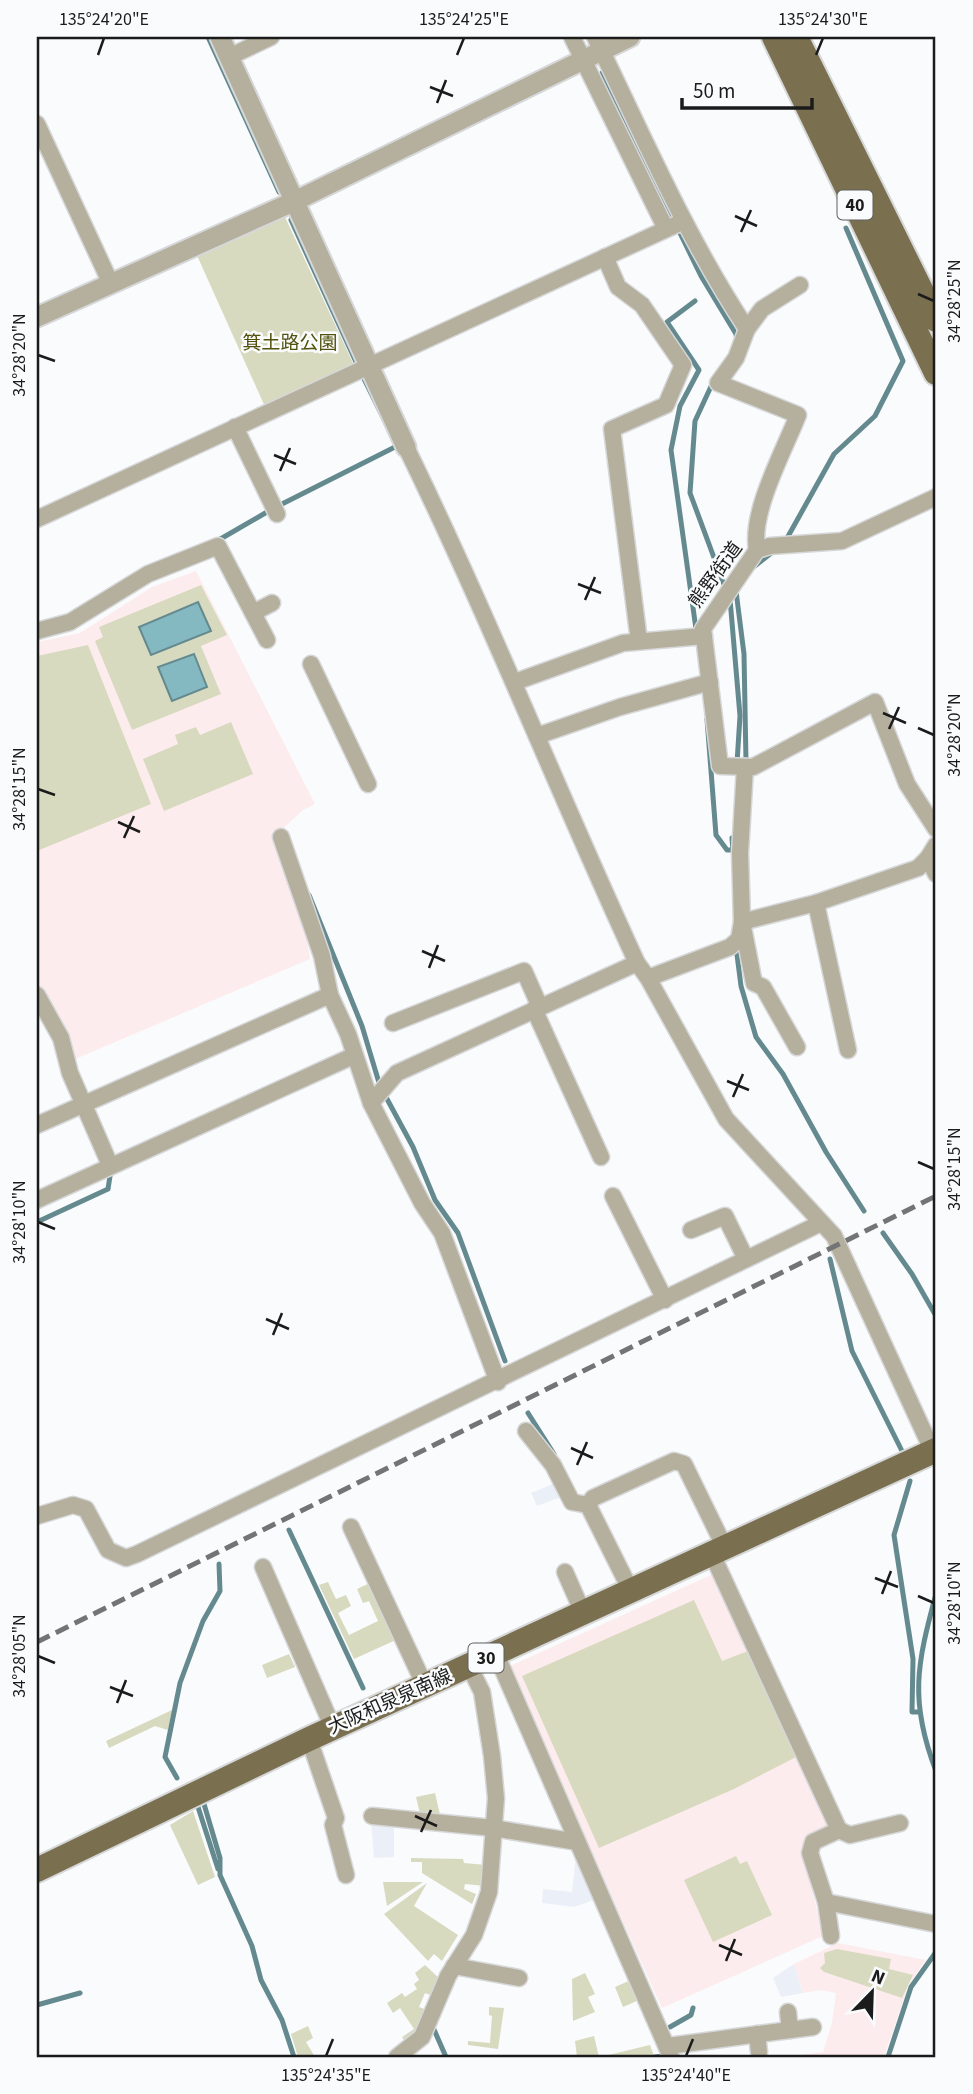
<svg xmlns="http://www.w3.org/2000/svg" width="973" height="2094" viewBox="0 0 973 2094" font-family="'Source Sans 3','Noto Sans JP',sans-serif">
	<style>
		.built { fill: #ebf0f8 }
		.education { fill: #fdeced }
		.green { fill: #d8dabf }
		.water { fill: #84b9c2; stroke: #648a90; stroke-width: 2 }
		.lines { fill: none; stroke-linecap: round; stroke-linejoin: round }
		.stream { stroke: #648a90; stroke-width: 5 }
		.minor-casing { stroke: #d6d7d8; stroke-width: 19 }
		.tertiary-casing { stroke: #d6d7d8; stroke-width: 23 }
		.primary-casing { stroke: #d6d7d8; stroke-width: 28 }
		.minor { stroke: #b5af9d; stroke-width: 16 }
		.tertiary { stroke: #b5af9d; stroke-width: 19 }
		.primary { stroke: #7a7050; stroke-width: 24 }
		.rail { stroke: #747475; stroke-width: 5; stroke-dasharray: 14 7; stroke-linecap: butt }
		.ticks { fill: none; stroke: #1b1b1b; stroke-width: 2.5 }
		.labels { text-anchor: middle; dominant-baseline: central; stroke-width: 5; stroke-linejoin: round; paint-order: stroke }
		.shield { fill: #fafbfc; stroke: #5e5e5e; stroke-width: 2 }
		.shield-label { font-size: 18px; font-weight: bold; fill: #1b1b1b }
		.park-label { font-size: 19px; fill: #52520d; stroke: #fafbfc }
		.street-label { font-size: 19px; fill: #1b1b1b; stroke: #fafbfc }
		.neatline { fill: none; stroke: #1b1b1b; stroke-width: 2.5 }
		.ticks-label { font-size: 18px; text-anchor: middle; fill: #1b1b1b }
	</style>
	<rect width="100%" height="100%" fill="#fafbfc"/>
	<g class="built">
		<path d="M555,1483l6,14 -24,9 -6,-13z"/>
		<path d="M371,1820l23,3v34l-20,1z"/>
		<path d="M576,1855l20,44 -22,8 -32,-4 1,-14 29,3z"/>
		<path d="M794,1964l9,29 -22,4 -8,-19z"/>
	</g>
	<g class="education">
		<path d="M196,571l119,233 -12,6 -30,28 32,90 5,31 -237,101 -36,-76v-342l43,-9 72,-46z"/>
		<path d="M713,1574l117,255 -27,22 20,85 -161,72 -154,-341z"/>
		<path d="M838,1943l88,17 -17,24 -25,73h-99l38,-5 9,-29 4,-30 -15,-3 -18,3 -9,-29z"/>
	</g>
	<g class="green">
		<path d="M276,214l9,3 68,146 -2,6 -85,40 -71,-158z"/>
		<path d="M201,585l26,50 -26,11 20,48 -89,36 -37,-89 8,-4 -4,-10z"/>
		<path d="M88,645l63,159 -114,47v-195z"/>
		<path d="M231,722l22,52 -89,37 -21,-52 35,-15 -3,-9 21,-8 4,8z"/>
		<path d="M328,1582l8,17 10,-4 5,11 -13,7 11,22 29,-14 -9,-20 -6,2 -6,-14 15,-7 26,57 -44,20 -35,-74z"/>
		<path d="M694,1600l28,61 26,-10 50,105 -64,33 -135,59 -77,-172z"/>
		<path d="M289,1654l6,13 -28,11 -5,-13z"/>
		<path d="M172,1710l-4,20 -13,-4 -46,22 -3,-7z"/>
		<path d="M435,1793l6,26 -20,-1 -5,-21z"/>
		<path d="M193,1811l22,66 -17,8 -28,-60z"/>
		<path d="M736,1856l4,8 7,-3 25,54 -59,27 -29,-62z"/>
		<path d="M411,1858l52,1 1,4 22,2 -1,21 -20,-2 -1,5 12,5 -4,10 -50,-31v-11h-11z"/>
		<path d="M383,1882h40l-36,24z"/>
		<path d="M427,1883l-13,23 44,29 -16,26 -8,-7 -6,7 -44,-47z"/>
		<path d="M837,1949l54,10 -2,10 24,6 -11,23 -78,-26 -4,-4 5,-5 -1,-10z"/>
		<path d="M425,1965l15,14 -7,17 -8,-3 -6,14 8,3 -9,23 -12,10 -4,-6 12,-8 -14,-21 -7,5 -6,-10 15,-10 3,4 12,-8 -3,-5 5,-4 -4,-7z"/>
		<path d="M585,1973l10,21 -7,3 7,15 -22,9 -1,-42z"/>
		<path d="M631,1980l8,20 -16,7 -8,-20z"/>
		<path d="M489,2007l15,1 -6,41 -30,-4v-4l22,2 2,-27 -3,-1z"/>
		<path d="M308,2026l5,12 -7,4 9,15h-17l-7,-23z"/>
		<path d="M594,2036l5,21h-22l-2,-16z"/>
		<path d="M650,2045l4,11 -54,1z"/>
	</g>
	<g class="water">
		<path d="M198,602l13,29 -60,24 -12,-28z"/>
		<path d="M194,654l13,33 -35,14 -14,-34z"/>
	</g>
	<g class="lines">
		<g class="stream">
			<path d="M208,37l71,155"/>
			<path d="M602,73l99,203 35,58 1,8"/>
			<path d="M291,220l65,142"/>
			<path d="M695,301l-28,21 32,48 -19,36 -9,44 25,179"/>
			<path d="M364,379l35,71"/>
			<path d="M714,380l-19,41 -5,72 36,97"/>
			<path d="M280,505l115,-58"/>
			<path d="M786,540l48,-86 41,-38 28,-55 -57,-133"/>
			<path d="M217,541l50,-29"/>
			<path d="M751,569l23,-18"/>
			<path d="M736,591l8,63 2,108"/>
			<path d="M730,599l10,117 -3,47"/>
			<path d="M707,719l9,116 11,15h5"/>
			<path d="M732,838l1,13"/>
			<path d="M309,895l53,131 18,60 33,61 22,53 23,33 47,128"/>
			<path d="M736,947l5,39 15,51 27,37 43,78 38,59"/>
			<path d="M37,1222l71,-33 2,-13"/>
			<path d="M883,1233l29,41 24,42"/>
			<path d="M830,1259l22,92 50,100"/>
			<path d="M528,1413l26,41"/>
			<path d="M910,1481l-16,54 19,124 -1,53h6"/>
			<path d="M289,1530l74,158"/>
			<path d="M936,1594c-19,70 -27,107 0,177"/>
			<path d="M177,1778l-12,-21 15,-74 23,-62 17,-30 -1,-27"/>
			<path d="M204,1804l16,54v17l32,71 9,34 21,40 12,37"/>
			<path d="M198,1807l20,62"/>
			<path d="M37,2005l43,-12"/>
			<path d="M432,2025l14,32"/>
			<path d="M670,2027l21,-12 2,-7"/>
			<path d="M655,2057l9,-1 -2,-5"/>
			<path d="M888,2057l23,-70 25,-35"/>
		</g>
		<g class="minor-casing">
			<g id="minor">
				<path d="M572,37l94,192"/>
				<path d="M595,37c48,98 91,200 152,292l15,-20 38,-24"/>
				<path d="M229,57l42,-20"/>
				<path d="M37,124l74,160"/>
				<path d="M605,257l13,30 24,18 41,60 -17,40 -54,24 27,212"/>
				<path d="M747,329l-11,29 -18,25 80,32c-14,36 -48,97 -41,135"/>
				<path d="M235,427l42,87"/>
				<path d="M406,447c83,170 152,345 231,516l11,15 78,141 108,117 99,216"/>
				<path d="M936,497l-94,44 -72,5 -13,4 -54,79 17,137 33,1 122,-65 32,82 29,45"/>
				<path d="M37,519l647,-298"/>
				<path d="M253,613l19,-10"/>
				<path d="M37,631l33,-9 78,-48 70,-28 49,94"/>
				<path d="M311,664l57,120"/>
				<path d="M515,682l108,-39 81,-7"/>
				<path d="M537,736l83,-29 90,-25"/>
				<path d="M745,767l-5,86 2,69 12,61 9,4 34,60"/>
				<path d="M281,837l41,119 8,39 18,39 23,69 51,100 20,30 56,149"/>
				<path d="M936,845l-8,13 8,16"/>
				<path d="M816,903l32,147"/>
				<path d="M648,978l82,-31 9,-8 3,-17 74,-19 102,-35 10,-10"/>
				<path d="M37,995l24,43 9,35 40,92"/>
				<path d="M534,1009l67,148"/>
				<path d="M393,1023l131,-52 16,36"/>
				<path d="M371,1103l26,-30 240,-110"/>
				<path d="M37,1125l293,-130"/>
				<path d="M613,1196l52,104"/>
				<path d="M37,1200l316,-144"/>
				<path d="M691,1230l34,-14 21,43"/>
				<path d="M526,1431l27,34 19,37 16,3"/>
				<path d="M588,1505l5,-7 81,-37 10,3 41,84"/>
				<path d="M588,1505l43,86"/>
				<path d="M37,1516l36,-11 13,4 22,41 18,8 11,-4 684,-331"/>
				<path d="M351,1527l74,159"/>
				<path d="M712,1554l127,276 11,5 50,-12"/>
				<path d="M263,1567l70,161"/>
				<path d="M565,1572l18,41"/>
				<path d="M496,1654l175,403"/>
				<path d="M309,1739l27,79 -3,7 13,50"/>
				<path d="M372,1816l121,12 84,14"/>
				<path d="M826,1902l110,22"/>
				<path d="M831,1936l-5,-34 -16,-49 3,-11 26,-12"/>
				<path d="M454,1966l65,12"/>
				<path d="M788,2012l2,18"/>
				<path d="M757,2034l2,18"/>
				<path d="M668,2046l145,-19"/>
				<path d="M397,2057l25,-20 26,-61 26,-41 15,-43 7,-94 -4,-42 -10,-64 -13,-26"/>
			</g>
		</g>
		<g class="tertiary-casing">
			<g id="tertiary">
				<path d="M220,37l186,410"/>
				<path d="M37,317l258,-116 335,-164"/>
			</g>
		</g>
		<g class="primary-casing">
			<g id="primary">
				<path d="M774,37l162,336"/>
				<path d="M796,37l140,283"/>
				<path d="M37,1870l272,-131 627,-289"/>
			</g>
		</g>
		<use href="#minor" class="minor"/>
		<use href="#tertiary" class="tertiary"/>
		<use href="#primary" class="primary"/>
		<path class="rail" d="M37,1642l899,-446"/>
	</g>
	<path class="ticks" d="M98,55l6,-17M457,55l7,-17M816,55l7,-17M430,87l23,9M437,103l9,-23M735,216l22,10M741,232l10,-22M918,294l16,7M38,355l17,6M274,455l22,9M280,471l10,-23M578,584l23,9M585,600l10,-23M883,713l23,10M918,728l16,7M889,729l10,-22M38,789l17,6M118,822l22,10M124,838l10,-22M422,951l23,10M429,968l9,-23M727,1081l22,9M733,1097l10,-23M918,1162l16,7M38,1222l17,7M266,1319l23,10M273,1335l9,-22M571,1448l22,10M577,1465l10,-23M875,1578l23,9M882,1594l9,-23M918,1596l16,7M38,1656l17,7M110,1687l23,9M117,1703l9,-23M415,1816l22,10M421,1832l10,-22M719,1945l23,10M726,1961l9,-22M326,2056l7,-17M686,2056l7,-17"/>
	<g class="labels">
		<g class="shield">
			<rect x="837.5" y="190.5" width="35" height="29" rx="5"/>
			<rect x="468.5" y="1643.5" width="35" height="29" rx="5"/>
		</g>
		<g class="shield-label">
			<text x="855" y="205">40</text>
			<text x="486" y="1658">30</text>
		</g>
		<g class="park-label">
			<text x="290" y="343">箕土路公園</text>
		</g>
		<g class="street-label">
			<text transform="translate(716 575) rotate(-54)">熊野街道</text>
			<text transform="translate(390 1702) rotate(-24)">大阪和泉泉南線</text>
		</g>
	</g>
	<rect width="973" height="2094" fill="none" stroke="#fafbfc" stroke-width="77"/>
	<g transform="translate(872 1992) rotate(23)" stroke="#fafbfc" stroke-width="5" paint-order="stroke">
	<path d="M0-5L12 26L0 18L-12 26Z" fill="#1b1b1b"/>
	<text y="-10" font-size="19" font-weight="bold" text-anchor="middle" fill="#1b1b1b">N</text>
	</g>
	<path d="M682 98v10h130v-10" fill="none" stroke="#1b1b1b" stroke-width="3.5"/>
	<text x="693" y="98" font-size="21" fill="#1b1b1b" stroke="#fafbfc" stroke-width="5" paint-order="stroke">50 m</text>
	<rect x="38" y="38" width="896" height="2018" class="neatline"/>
	<g class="ticks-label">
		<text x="104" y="25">135°24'20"E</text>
		<text x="464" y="25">135°24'25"E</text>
		<text x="823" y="25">135°24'30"E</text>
		<text transform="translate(954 301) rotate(-90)" y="6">34°28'25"N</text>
		<text transform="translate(19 355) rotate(-90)" y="6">34°28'20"N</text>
		<text transform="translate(954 735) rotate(-90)" y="6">34°28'20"N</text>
		<text transform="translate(19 789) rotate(-90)" y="6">34°28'15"N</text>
		<text transform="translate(954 1169) rotate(-90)" y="6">34°28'15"N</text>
		<text transform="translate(19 1222) rotate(-90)" y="6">34°28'10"N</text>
		<text transform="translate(954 1603) rotate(-90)" y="6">34°28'10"N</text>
		<text transform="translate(19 1656) rotate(-90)" y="6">34°28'05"N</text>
		<text x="326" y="2081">135°24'35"E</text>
		<text x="686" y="2081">135°24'40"E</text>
	</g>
</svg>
